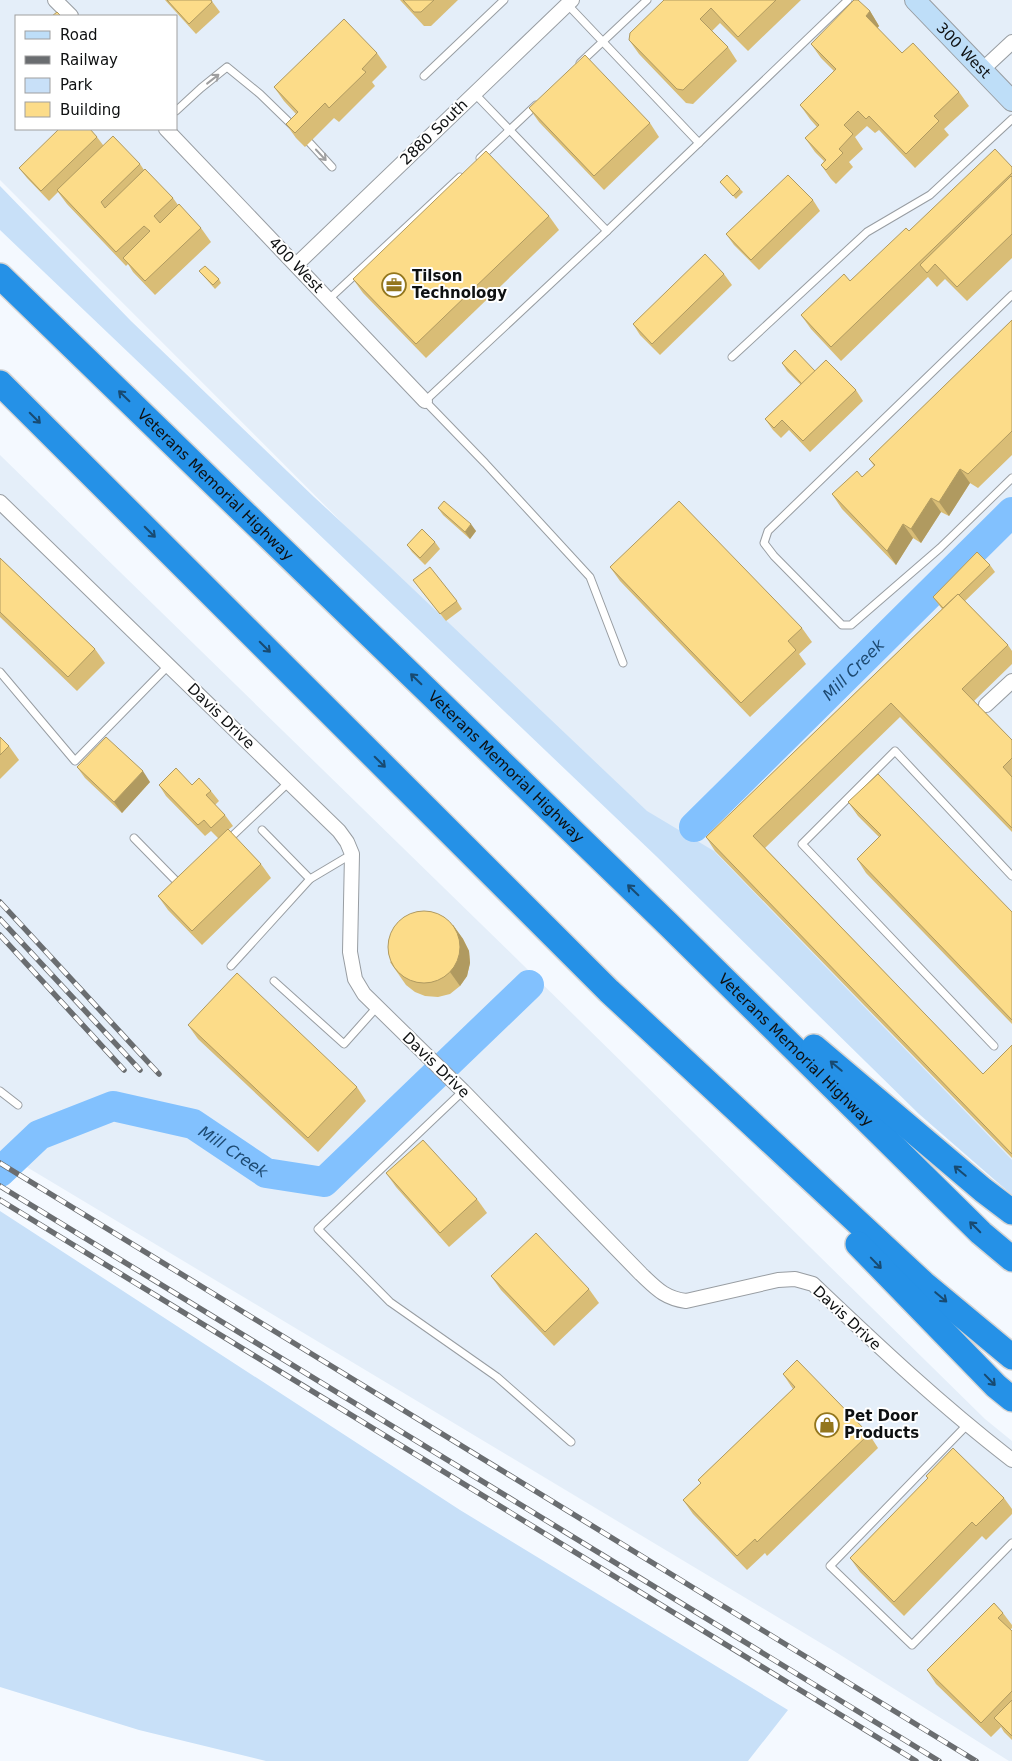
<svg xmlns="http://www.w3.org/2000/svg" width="1012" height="1761" viewBox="0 0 1012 1761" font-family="'DejaVu Sans',sans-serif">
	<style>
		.built { fill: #e4eef9; fill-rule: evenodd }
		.green { fill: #c8e0f8 }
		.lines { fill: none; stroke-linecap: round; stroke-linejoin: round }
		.river { stroke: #82c1fe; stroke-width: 30 }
		.lane-casing { stroke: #989da2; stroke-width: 9 }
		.street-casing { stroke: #989da2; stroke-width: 16 }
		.secondary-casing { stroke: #989da2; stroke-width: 22 }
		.highway-casing { stroke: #d4d4d4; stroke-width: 28 }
		.lane { stroke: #fff; stroke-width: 7 }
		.street { stroke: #fff; stroke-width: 14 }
		.secondary { stroke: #bedef8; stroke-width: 20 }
		.highway { stroke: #2591e7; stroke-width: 25 }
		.rail-casing { stroke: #6a6d70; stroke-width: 5.5 }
		.rail { stroke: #fff; stroke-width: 4; stroke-dasharray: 11; stroke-linecap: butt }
		.wall { fill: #d9bd76 }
		.shaded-wall { fill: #b09a60 }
		.building { fill: #fcdc89; stroke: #b09a60 }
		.oneway { stroke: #9f9fa0 }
		.oneway2 { stroke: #184a71 }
		.labels { text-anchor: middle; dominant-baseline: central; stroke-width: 4; stroke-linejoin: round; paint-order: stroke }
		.street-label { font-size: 15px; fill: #0e1011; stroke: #fff }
		.poi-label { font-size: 15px; font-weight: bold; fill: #0e1011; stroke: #fff; text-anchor: start }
		.water-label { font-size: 16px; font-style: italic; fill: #1c4971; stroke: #fff }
	</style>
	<rect width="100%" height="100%" fill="#f4f9ff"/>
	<g class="built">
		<path d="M0,0h1012v1178l-327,-312 -685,-686zM16,16h160v113h-160z"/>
		<path d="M0,455l522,509 463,455 27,22v320h-3l-175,-110 -834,-500z"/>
	</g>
	<g class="green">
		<path d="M0,186l131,135 183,176 77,71 256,243 67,40 298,309v35l-93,-81 -263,-258 -656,-626z"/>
		<path d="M0,1211l460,299 328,200 -40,51h-482l-127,-31 -139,-43z"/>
	</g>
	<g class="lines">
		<g class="river">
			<path id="s1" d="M694,827l318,-315"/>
			<path id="s2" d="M0,1172l39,-37 74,-29 80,18 73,49 58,9 205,-197"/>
		</g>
		<g class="lane-casing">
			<g id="lane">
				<path d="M567,4l132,139"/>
				<path d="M580,63l67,-63"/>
				<path d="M424,76l80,-76"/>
				<path d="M474,93l133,138"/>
				<path d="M176,111l25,-23 26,-21 33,27 34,33"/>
				<path d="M309,142l23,25"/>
				<path d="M480,158l56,-53"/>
				<path d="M1012,295l-244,236 -4,12 10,13 68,69h9l89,-77 72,-70"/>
				<path d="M329,299l131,-122"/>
				<path d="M732,357l135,-125 63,-37 82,-76"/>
				<path d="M623,663l-33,-86 -105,-114 -60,-62 182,-170 241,-231"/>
				<path d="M0,672l75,89 94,-96"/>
				<path d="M262,830l48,49 42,-25"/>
				<path d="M134,838l47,48"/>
				<path d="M227,841l62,-59"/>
				<path d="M231,966l79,-87"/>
				<path d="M274,981l70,63 33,-37"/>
				<path d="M994,1046l-192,-202 93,-93 117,125"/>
				<path d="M0,1091l18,14"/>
				<path d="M463,1091l-145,138 72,73 107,75 74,65"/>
				<path d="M967,1425l-137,141 82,79 100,-102"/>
			</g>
		</g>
		<g class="street-casing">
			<g id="street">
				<path d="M55,0l16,16"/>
				<path d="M982,70l30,-28"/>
				<path d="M166,129l259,272"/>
				<path d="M296,265l276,-265"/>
				<path d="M0,502l339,329 8,11 5,12 -2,98 5,27 9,15 99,97 178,183c15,14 23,24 45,27l92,-21 17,-1 18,5c64,61 129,122 199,176"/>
				<path d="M986,705l26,-24"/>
			</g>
		</g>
		<g class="secondary-casing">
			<g id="secondary">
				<path id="s3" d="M915,0l97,101"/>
			</g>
		</g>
		<g class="highway-casing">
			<g id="highway">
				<path id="s4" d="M0,276l668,648 313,309 31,26"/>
				<path d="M0,383l609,608 314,292 89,74"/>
				<path d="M814,1047l169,143 29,22"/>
				<path d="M858,1244l138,142 16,13"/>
			</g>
		</g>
		<use href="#lane" class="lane"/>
		<use href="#street" class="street"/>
		<use href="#secondary" class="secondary"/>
		<use href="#highway" class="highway"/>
		<g class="rail-casing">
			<g id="rail">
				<path d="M0,902l159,172"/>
				<path d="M0,919l140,151"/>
				<path d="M0,935l124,135"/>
				<path d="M0,1163l976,598"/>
				<path d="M0,1186l939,575"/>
				<path d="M0,1200l916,561"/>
			</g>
		</g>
		<use href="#rail" class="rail"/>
	</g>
	<g class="wall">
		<path d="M165,0h46l9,12 -24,22z"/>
		<path d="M400,0h58l-27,26h-7z"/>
		<path d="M664,0h137l-53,51 -28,-28 -8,8 16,16 9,14 -44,43 -7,-1 -47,-49 -10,-14z"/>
		<path d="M870,11l9,15 -2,2 25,25 57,39 10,14 -25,23 5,6 -34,33 -36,-38 -4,3 -8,-7 -12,11 8,12 -14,13 4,5 -17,17 -5,-5 -10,-14 3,-4 -9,-9 -10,-14 12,-11 -7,-8 -10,-14 34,-34 -13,-13 -10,-14z"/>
		<path d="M377,53l10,14 -15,15 3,4 -36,36 -5,-4 -29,29 -9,-9 -10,-14 10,-10 -12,-13 -10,-14z"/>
		<path d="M529,108l121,15 9,14 -55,53 -65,-68z"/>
		<path d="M97,137l6,8 37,19 4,6 29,28 5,7 23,23 10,14 -56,53 -22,-23 -5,-8 -2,2 -59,-62 -9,-12 -9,9 -22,-23 -8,-10z"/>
		<path d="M1012,167v91l-45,43 -22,-22 -8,8 -9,-10 -87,84 -30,-32 -10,-14 49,-34 59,-50z"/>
		<path d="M720,182l20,7 3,3 -7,7z"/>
		<path d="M813,200l7,11 -61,59 -25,-25 -8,-11z"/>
		<path d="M549,216l10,14 -133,128 -63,-65 -10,-14z"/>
		<path d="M199,271l20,8 2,4 -6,6z"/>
		<path d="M724,274l8,11 -72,70 -20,-20 -7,-11z"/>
		<path d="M1012,320v135l-34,33 -8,-5 -21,33 -8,-4 -20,31 -8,-5 -17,27 -54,-56 -10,-15 30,-17 12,-11 -5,-7z"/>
		<path d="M782,363l33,8 41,19 7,11 -53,51 -21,-22 -8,8 -8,-8 -8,-11 36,-34 -14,-14z"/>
		<path d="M438,508l38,23 -6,8 -27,-24z"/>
		<path d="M435,542l5,7 -15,16 -13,-13 -5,-7z"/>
		<path d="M0,558l95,91 10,14 -28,28 -77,-74z"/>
		<path d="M990,565l5,7 -30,29 43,44 4,6v13l-38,37 38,39v92l-112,-115 -135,131 218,226 29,-29v113l-297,-307 -9,-14 236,-228 -9,-12z"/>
		<path d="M610,567l192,61 10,14 -13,12 7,10 -56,53 -130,-136z"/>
		<path d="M413,580l44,21 5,8 -16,12z"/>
		<path d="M0,737l9,9 10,14 -19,19z"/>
		<path d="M77,767l73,15 -28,31 -37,-35z"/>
		<path d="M159,785h33l19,6 8,10 -4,4 10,10 8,11 -5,4 33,34 10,14 -69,67 -34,-35 -10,-14 61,-57 -8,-8 -6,5 -39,-40z"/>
		<path d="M848,802l164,110v112l-146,-151 -9,-14 22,-22 -21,-21z"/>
		<path d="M453,925l10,14 6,12 1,12 -3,13 -7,10 -10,8 -12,3 -13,-1 -10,-4 -9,-7 -16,-23z"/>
		<path d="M188,1025l169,62 9,14 -48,51 -120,-113z"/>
		<path d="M386,1173l91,26 10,14 -38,34 -53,-60z"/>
		<path d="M491,1276l98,13 10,14 -45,43 -53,-56z"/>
		<path d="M783,1374l86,60 9,14 -111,108 -2,-3 -18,17 -54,-56 -10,-14 18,-17 -3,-3 95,-91z"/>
		<path d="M926,1476l78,22 8,11v5l-26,26 -4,-4 -78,80 -44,-44 -10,-14 78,-79z"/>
		<path d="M1003,1613l9,12v3l-2,2 2,1v109l-8,-8 -3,-5 -10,10 -55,-53 -9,-14z"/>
	</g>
	<g class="shaded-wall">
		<path d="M870,11l9,15 -3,4 -10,-14z"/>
		<path d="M960,469l10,14 -21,33 -10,-14z"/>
		<path d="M931,498l10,14 -20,31 -10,-14z"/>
		<path d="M471,524l5,7 -6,8 -5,-7z"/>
		<path d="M903,524l10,14 -17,27 -9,-14z"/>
		<path d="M143,771l7,11 -28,31 -8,-11z"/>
		<path d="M453,925l10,14 6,12 1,12 -3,13 -7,10 -10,-14z"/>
	</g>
	<g class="building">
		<path d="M167,0h44l1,2 -23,22z"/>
		<path d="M403,0h31l-13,12h-7z"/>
		<path d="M664,0h112l-38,37 -27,-29 -11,11 28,28 -45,43 -6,-1 -48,-49 1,-7z"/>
		<path d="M854,0h4l12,11 -4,5 36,37 11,-10 46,49 -25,24 5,5 -33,33 -37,-38 -3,3 -8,-8 -14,14 9,9 -14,15 4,4 -17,17 -5,-5 5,-5 -21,-22 14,-13 -19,-20 36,-36 -25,-25z"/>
		<path d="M57,12l4,4h-9z"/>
		<path d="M344,19l33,34 -15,16 4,3 -37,36 -4,-5 -30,30 -9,-9 12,-12 -24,-25z"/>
		<path d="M585,55l65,68 -56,53 -65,-68z"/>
		<path d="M59,129h31l7,8 -56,54 -22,-23z"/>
		<path d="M113,136l27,28 -39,38 4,6 40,-39 28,29 -19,18 6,7 19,-19 22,24 -56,53 -22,-23 27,-27 -6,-5 -28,26 -59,-62z"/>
		<path d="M995,149l17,18v6l-181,174 -30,-32 43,-41 6,7 56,-53 3,3z"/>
		<path d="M486,151l63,65 -133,128 -63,-65z"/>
		<path d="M727,175l13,14 -7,7 -13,-14z"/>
		<path d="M788,175l25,25 -62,60 -25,-26z"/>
		<path d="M1011,176l1,1v57l-55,53 -22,-23 -8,9 -7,-8z"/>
		<path d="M705,254l19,20 -72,70 -19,-20z"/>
		<path d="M205,266l14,13 -6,6 -14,-14z"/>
		<path d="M1012,320v111l-44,43 -8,-5 -21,33 -8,-4 -20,31 -8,-5 -16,27 -55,-57 25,-23 5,6 13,-12 -6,-6z"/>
		<path d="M795,350l20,21 -13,13 -20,-21z"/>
		<path d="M826,360l30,30 -53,51 -21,-21 -8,8 -9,-9z"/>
		<path d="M444,501l27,23 -6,8 -27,-24z"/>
		<path d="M679,501l123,127 -14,13 8,9 -55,53 -131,-136z"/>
		<path d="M422,529l13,13 -15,16 -13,-13z"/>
		<path d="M977,552l13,13 -31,30 -1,-1 -15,14 -10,-11z"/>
		<path d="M0,558l95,91 -27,28 -68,-65z"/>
		<path d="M430,567l27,34 -17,13 -27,-34z"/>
		<path d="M958,594l50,51 -46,44 50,51v18l-9,9 9,10v51l-121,-125 -138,133 230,238 29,-29v109l-306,-317z"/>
		<path d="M0,737l9,9 -9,9z"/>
		<path d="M106,737l37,34 -29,31 -37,-35z"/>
		<path d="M176,768l16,17 7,-7 12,13 -5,4 19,20 -14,13 -7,-8 -6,5 -39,-40z"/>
		<path d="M878,774l134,138v108l-155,-161 24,-24 -33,-33z"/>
		<path d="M228,829l33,35 -69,67 -34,-35z"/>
		<circle cx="424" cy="947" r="36"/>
		<path d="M237,973l120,114 -49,51 -120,-113z"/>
		<path d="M423,1140l54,59 -37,34 -54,-60z"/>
		<path d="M536,1233l53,56 -44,43 -54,-56z"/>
		<path d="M797,1360l72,74 -112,108 -2,-3 -18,17 -54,-56 18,-17 -3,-3 97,-93 -12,-13z"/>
		<path d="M953,1448l51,50 -28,28 -4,-4 -78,80 -44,-44 78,-80 -2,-2z"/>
		<path d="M994,1603l9,10 -5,5 14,13v60l-31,32 -54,-53z"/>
		<path d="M1012,1700v36l-18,-18z"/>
	</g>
	<defs><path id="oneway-shaft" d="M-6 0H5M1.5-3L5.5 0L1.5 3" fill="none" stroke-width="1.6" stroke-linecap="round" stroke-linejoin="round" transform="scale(1.25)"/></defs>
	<g class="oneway">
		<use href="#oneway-shaft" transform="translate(213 79) rotate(-38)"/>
		<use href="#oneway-shaft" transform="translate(321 155) rotate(47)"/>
	</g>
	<g class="oneway2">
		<use href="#oneway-shaft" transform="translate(124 396) rotate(-136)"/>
		<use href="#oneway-shaft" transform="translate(35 418) rotate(45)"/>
		<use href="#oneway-shaft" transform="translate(150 532) rotate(45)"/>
		<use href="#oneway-shaft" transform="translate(265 647) rotate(45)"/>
		<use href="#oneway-shaft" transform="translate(416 679) rotate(-136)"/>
		<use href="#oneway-shaft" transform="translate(380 762) rotate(45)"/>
		<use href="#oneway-shaft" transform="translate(633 890) rotate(-136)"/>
		<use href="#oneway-shaft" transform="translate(836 1066) rotate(-140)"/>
		<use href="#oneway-shaft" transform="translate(960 1171) rotate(-140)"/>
		<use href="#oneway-shaft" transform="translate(975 1227) rotate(-135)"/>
		<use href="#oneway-shaft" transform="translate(876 1263) rotate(46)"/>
		<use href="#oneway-shaft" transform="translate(941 1297) rotate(40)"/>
		<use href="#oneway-shaft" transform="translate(990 1380) rotate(46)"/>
	</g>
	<defs>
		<g id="office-ring" transform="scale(1.25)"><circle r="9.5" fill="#fff" stroke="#93761d" stroke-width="1.5"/><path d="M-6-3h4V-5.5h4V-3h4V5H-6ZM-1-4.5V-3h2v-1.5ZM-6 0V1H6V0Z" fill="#93761d"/></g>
		<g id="shop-ring" transform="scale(1.25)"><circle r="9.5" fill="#fff" stroke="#93761d" stroke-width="1.5"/><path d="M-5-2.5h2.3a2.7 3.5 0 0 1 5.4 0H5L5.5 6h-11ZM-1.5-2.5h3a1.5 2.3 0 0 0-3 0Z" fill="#93761d"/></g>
	</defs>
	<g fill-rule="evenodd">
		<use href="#office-ring" x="394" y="285"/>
		<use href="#shop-ring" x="827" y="1425"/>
	</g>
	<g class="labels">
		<g class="street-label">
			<text stroke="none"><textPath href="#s3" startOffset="70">300 West</textPath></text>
			<text transform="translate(434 132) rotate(-44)">2880 South</text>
			<text transform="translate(296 265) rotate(46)">400 West</text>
			<text stroke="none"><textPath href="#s4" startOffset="300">Veterans Memorial Highway</textPath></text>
			<text transform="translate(221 716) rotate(44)">Davis Drive</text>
			<text stroke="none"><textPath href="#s4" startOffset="705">Veterans Memorial Highway</textPath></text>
			<text stroke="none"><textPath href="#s4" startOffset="1110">Veterans Memorial Highway</textPath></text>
			<text transform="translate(436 1065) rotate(44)">Davis Drive</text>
			<text transform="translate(847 1318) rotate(43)">Davis Drive</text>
		</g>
		<g class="poi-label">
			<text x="412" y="276">Tilson<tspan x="412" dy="17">Technology</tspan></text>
			<text x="844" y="1416">Pet Door<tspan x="844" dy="17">Products</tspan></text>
		</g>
		<g class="water-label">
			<text stroke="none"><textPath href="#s1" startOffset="224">Mill Creek</textPath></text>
			<text stroke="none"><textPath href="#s2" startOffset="264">Mill Creek</textPath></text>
		</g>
	</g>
	<rect x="15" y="15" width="162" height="115" fill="#ffffff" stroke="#9f9fa0"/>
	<rect x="25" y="31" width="25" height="8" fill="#bedef8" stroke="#9f9fa0"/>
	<text x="60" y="40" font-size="15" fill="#0e1011">Road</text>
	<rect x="25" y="56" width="25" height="8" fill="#6a6d70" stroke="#9f9fa0"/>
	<text x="60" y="65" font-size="15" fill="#0e1011">Railway</text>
	<rect x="25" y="78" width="25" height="15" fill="#c8e0f8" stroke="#9f9fa0"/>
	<text x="60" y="90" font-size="15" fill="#0e1011">Park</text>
	<rect x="25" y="102" width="25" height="15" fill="#fcdc89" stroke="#9f9fa0"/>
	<text x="60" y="115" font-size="15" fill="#0e1011">Building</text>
</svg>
